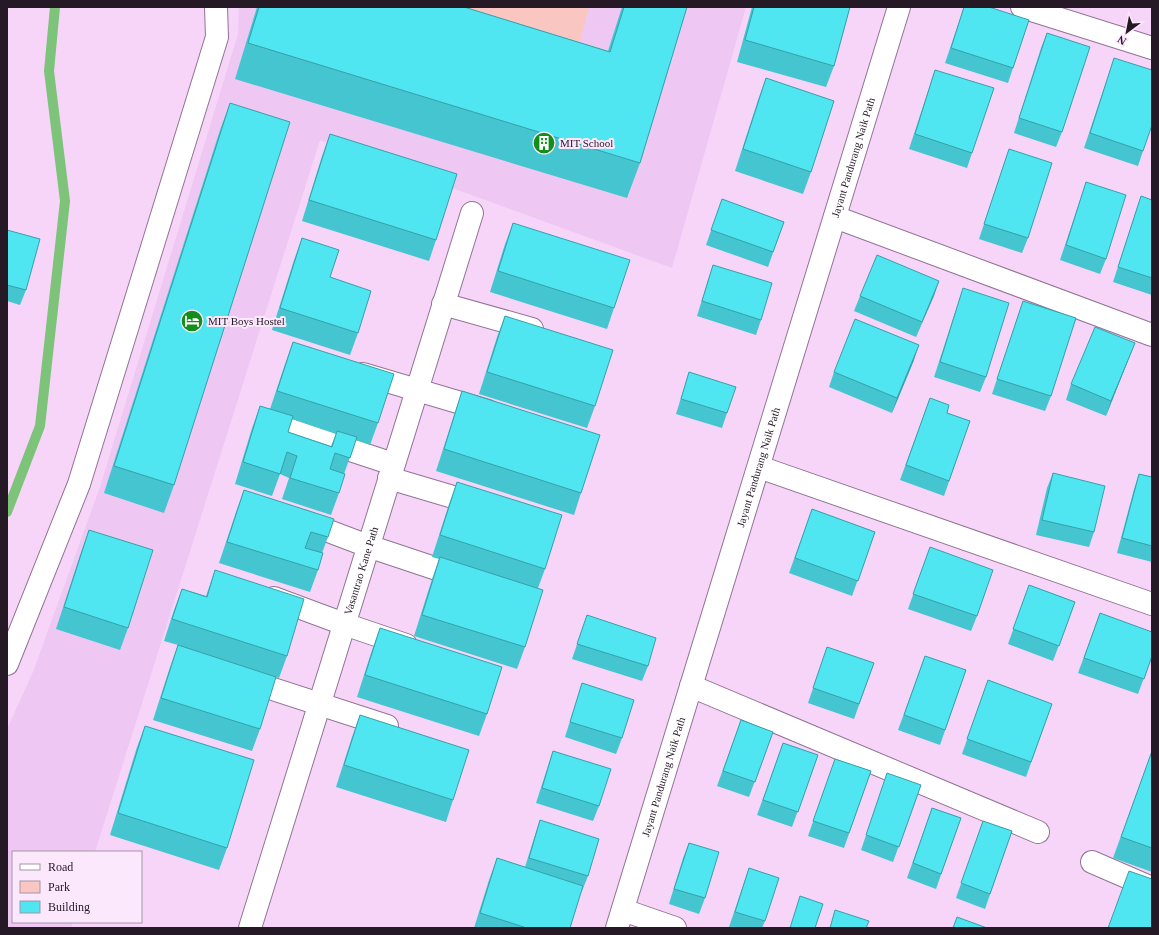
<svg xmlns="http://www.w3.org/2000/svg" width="1159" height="935" viewBox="0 0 1159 935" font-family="Georgia,serif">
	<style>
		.built { fill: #eec8f2 }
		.green { fill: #f9c6c2 }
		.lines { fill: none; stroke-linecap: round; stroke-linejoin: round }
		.stream { stroke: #7dc37a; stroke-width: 10 }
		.minor-casing { stroke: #917494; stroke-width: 24 }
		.minor { stroke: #fff; stroke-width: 22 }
		.wall { fill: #44c5cf; fill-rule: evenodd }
		.shaded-wall { fill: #37a0a9 }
		.building { fill: #4fe5f1; stroke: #37a0a9 }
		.labels { text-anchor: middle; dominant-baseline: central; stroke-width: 4; stroke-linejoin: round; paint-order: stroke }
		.poi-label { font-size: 11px; fill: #251926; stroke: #fbe8fd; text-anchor: start }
		.street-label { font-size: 11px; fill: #251926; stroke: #fbe8fd }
	</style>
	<rect width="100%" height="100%" fill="#f6d5f9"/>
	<path class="built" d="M239,7h507l-74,261 -352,-128 -225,712h-82v70h60l-2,6h-64v-199l26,-57 67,-185 138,-453z"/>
	<path class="green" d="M359,7h230l-14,53z"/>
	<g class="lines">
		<path class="stream" d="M7,512l33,-86 25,-225 -16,-130 6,-64"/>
		<g class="minor-casing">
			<g id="minor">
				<path d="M1022,7l130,41"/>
				<path d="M835,217l317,118"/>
				<path d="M443,304l89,25"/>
				<path d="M363,374l125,37"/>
				<path d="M278,426l115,38"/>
				<path d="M759,467l393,137"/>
				<path d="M389,478l91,27"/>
				<path d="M302,521l66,25 96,32"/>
				<path d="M274,598l70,26 62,21"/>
				<path d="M7,664l72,-180 138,-447 -1,-30"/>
				<path d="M245,680l142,46"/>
				<path d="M691,686l347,146"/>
				<path d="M1092,862l60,26"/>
				<path d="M623,910l52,18"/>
				<path id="s1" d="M250,928l222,-715"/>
				<path id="s2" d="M617,928l282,-921"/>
			</g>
		</g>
		<use href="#minor" class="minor"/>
	</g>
	<g class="wall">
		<path d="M257,7h207l144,44 14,-44h65l-47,156 -13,35 -392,-119z"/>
		<path d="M752,7h98l-16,59 -8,21 -89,-25z"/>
		<path d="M964,7l49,61 -5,15 -63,-20z"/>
		<path d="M1047,33l15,99 -6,15 -42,-14 27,-85z"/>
		<path d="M1114,58l29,93 -5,15 -54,-18z"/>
		<path d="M935,70l37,83 -5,15 -58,-19 21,-64z"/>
		<path d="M766,78l45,94 -8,22 -68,-23 23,-71z"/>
		<path d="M230,103l-56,382 -10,28 -60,-20 116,-363z"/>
		<path d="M330,134l106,106 -7,21 -127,-40 20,-65z"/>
		<path d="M1009,149l19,89 -6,15 -43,-14z"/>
		<path d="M1086,182l20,77 -6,15 -40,-14z"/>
		<path d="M1141,196l11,4v95l-39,-13z"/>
		<path d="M722,199l62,23 -16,45 -62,-22z"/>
		<path d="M513,223l101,85 -7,21 -117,-37 15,-48z"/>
		<path d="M7,230l19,60 -6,15 -13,-4z"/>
		<path d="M302,238l28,39 28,56 -8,22 -78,-25 22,-70z"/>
		<path d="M713,265l48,55 -5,15 -59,-19 11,-36z"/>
		<path d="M939,281l-23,56 -62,-26 6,-15z"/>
		<path d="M963,288l23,89 -6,15 -46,-15z"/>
		<path d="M1023,301l28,95 -6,15 -53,-17z"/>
		<path d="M505,316l90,90 -8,22 -108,-34 18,-57z"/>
		<path d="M293,342l85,81 -8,22 -14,-5 -12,34 -5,19 -8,22 -49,-16 7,-21 -9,-4 -8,22 -37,-12 17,-56 8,-22 10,3 15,-45zM292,419l44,15 -5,12 -43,-14z"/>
		<path d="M1135,343l-29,73 -40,-16 5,-16z"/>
		<path d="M914,360l-22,53 -63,-26 5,-15z"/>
		<path d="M689,372l38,41 -5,15 -46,-14z"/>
		<path d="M462,391l119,102 -7,22 -138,-44 19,-59z"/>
		<path d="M930,398l17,15 23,8 -26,75 -44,-16z"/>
		<path d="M1053,473l41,59 -5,15 -53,-12 11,-47z"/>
		<path d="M1139,474l13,3v85l-35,-9 17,-64z"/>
		<path d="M457,482l88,87 -7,19 -13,59 -8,22 -103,-33 18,-57 7,-20 -7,-2 17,-53z"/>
		<path d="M244,490l84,47 -6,16 -4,17 -8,22 -91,-29 17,-51z"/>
		<path d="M812,509l63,23 -23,64 -63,-23z"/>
		<path d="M89,530l39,98 -8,22 -64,-21 25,-77z"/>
		<path d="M930,547l47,69 -6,15 -63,-22z"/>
		<path d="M215,570l72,86 -8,22 -94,-30 75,81 -8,22 -99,-31 17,-53 8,-22 -14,-4 10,-31 8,-21 24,7z"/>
		<path d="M1029,585l46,17 -22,59 -45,-17z"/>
		<path d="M1100,613l52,43 -14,38 -60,-21z"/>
		<path d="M587,615l61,51 -6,15 -70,-22z"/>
		<path d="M380,628l107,86 -8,22 -122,-39 15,-47z"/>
		<path d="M827,647l47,16 -20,56 -46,-16z"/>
		<path d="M925,656l41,14 -26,75 -42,-15z"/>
		<path d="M988,680l64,24 -26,73 -64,-23z"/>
		<path d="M582,683l40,55 -6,16 -51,-17z"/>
		<path d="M360,715l93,85 -7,22 -110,-35 16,-50z"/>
		<path d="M741,720l32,12 -24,65 -32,-11z"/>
		<path d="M145,726l82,122 -8,22 -109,-35 27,-88z"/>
		<path d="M783,743l35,12 -26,72 -35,-12z"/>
		<path d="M553,751l46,55 -6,15 -57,-18 12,-37z"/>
		<path d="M1152,751v121l-39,-14z"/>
		<path d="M835,759l36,12 -27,77 -36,-12z"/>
		<path d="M921,785l-28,77 -32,-12 21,-62z"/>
		<path d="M932,808l29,10 -25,71 -29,-11z"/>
		<path d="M540,820l48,56 -6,15h-1l-11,37h-96l15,-48 8,-22 28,9 10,-32z"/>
		<path d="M983,821l29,10 -27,78 -29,-11z"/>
		<path d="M689,843l16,55 -6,16 -30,-10 14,-46z"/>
		<path d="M749,868l16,53 -3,7h-28l-5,-1z"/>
	</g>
	<g class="shaded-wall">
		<path d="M939,281l-5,15 -18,41 6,-15z"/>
		<path d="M1135,343l-6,15 -23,58 5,-15z"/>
		<path d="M919,345l-5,15 -22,53 5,-15z"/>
	</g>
	<g class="building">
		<path d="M259,7h205l146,45 14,-45h63l-47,156 -392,-120z"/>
		<path d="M754,7h96l-16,59 -89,-26z"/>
		<path d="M964,7h25l40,13 -16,48 -62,-20z"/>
		<path d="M1047,33l43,14 -28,85 -43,-14z"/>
		<path d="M1114,58l38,12v55l-9,26 -53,-18z"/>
		<path d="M935,70l59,18 -22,65 -57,-19z"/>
		<path d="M766,78l68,23 -23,71 -68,-23z"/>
		<path d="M230,103l60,19 -116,363 -60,-19z"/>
		<path d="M330,134l127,40 -21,66 -127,-40z"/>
		<path d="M1009,149l43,14 -24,75 -44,-14z"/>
		<path d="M1086,182l40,13 -20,64 -40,-14z"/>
		<path d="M1141,196l11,4v78l-34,-11z"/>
		<path d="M722,199l62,23 -11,30 -62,-22z"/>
		<path d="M513,223l117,37 -16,48 -116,-37z"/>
		<path d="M7,230l33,9 -14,51 -19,-5z"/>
		<path d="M302,238l37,12 -9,27 41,14 -13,42 -78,-25z"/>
		<path d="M877,255l62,26 -17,41 -62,-26z"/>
		<path d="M713,265l59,18 -11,37 -59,-19z"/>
		<path d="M963,288l46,15 -23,74 -46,-15z"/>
		<path d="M1023,301l53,17 -25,78 -54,-17z"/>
		<path d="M505,316l108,34 -18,56 -108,-34z"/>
		<path d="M855,319l64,26 -22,53 -63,-26z"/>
		<path d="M1095,327l40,16 -24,58 -40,-17z"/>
		<path d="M293,342l101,32 -16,49 -101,-32z"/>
		<path d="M689,372l47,15 -9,26 -46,-14z"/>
		<path d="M462,391l138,44 -19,58 -137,-44z"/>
		<path d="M930,398l19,7 -2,8 23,8 -21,60 -43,-16z"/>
		<path d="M260,406l33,10 -5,16 44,15 5,-16 20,6 -7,21 -15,-5 -5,16 15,5 -6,19 -49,-15 7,-22 -10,-4 -7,22 -37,-12z"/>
		<path d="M1053,473l52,13 -11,46 -52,-12z"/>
		<path d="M1139,474l13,3v69l-30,-8z"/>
		<path d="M457,482l105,33 -17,54 -105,-34z"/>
		<path d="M244,490l90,29 -6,18 -17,-5 -6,16 18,5 -5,17 -91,-28z"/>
		<path d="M812,509l63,23 -17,49 -63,-23z"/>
		<path d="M89,530l64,20 -25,78 -64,-21z"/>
		<path d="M930,547l63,23 -16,46 -64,-22z"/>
		<path d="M440,557l103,33 -18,57 -103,-32z"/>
		<path d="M215,570l89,29 -17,57 -115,-37 10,-30 25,8z"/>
		<path d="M1029,585l46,17 -16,44 -46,-17z"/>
		<path d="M1100,613l52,19v24l-8,23 -60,-21z"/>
		<path d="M587,615l69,23 -8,28 -71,-22z"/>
		<path d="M380,628l122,39 -15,47 -122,-39z"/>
		<path d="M178,645l98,32 -16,52 -99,-31z"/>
		<path d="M827,647l47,16 -15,41 -46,-16z"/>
		<path d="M925,656l41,14 -21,60 -41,-15z"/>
		<path d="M988,680l64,24 -21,58 -64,-23z"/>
		<path d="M582,683l52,17 -12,38 -52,-16z"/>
		<path d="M360,715l109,35 -16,50 -109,-35z"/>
		<path d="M741,720l32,12 -18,50 -32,-11z"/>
		<path d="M145,726l109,34 -27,88 -109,-35z"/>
		<path d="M783,743l35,12 -20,57 -35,-12z"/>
		<path d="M553,751l58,18 -12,37 -57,-18z"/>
		<path d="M1152,751v97l-31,-11z"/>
		<path d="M835,759l36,12 -22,62 -36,-12z"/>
		<path d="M887,773l34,12 -22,62 -33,-12z"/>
		<path d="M932,808l29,10 -20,56 -28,-11z"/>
		<path d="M540,820l59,19 -11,37 -59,-18z"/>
		<path d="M983,821l29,10 -22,63 -29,-11z"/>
		<path d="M689,843l30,9 -14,46 -31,-9z"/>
		<path d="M497,858l86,28 -13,42h-43l-47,-15z"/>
		<path d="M749,868l30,10 -14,43 -30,-9z"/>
		<path d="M1129,871l23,8v49h-44z"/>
		<path d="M800,896l23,8 -8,24h-25z"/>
		<path d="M835,910l34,11 -3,7h-36z"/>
		<path d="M957,917l30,11h-34z"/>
	</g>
	<defs>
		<g id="building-disc" transform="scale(1.15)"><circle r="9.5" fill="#148e1a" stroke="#fbe8fd"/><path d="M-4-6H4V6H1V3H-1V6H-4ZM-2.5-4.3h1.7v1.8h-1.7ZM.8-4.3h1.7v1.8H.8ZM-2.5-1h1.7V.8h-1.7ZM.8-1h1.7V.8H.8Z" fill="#fff"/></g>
		<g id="hotel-disc" transform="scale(1.15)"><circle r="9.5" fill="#148e1a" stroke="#fbe8fd"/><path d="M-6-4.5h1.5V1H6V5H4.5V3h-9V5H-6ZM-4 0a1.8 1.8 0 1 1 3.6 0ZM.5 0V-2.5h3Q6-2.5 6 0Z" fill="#fff"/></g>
	</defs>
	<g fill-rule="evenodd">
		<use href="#building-disc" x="544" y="143"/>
		<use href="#hotel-disc" x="192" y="321"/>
	</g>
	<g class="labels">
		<g class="poi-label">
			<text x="560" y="143">MIT School</text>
			<text x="208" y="321">MIT Boys Hostel</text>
		</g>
		<g class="street-label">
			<text stroke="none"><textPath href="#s2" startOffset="806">Jayant Pandurang Naik Path</textPath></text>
			<text stroke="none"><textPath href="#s2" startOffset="482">Jayant Pandurang Naik Path</textPath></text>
			<text stroke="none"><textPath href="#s1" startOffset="374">Vasantrao Kane Path</textPath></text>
			<text stroke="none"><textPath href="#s2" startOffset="158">Jayant Pandurang Naik Path</textPath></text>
		</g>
	</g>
	<rect width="1159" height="935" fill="none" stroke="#251926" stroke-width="16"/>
	<rect x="12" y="851" width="130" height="72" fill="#fbe8fd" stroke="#a595a7"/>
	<rect x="20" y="864" width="20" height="6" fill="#ffffff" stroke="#a595a7"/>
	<text x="48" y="871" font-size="12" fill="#251926">Road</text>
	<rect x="20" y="881" width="20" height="12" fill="#f9c6c2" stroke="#a595a7"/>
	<text x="48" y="891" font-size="12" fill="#251926">Park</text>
	<rect x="20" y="901" width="20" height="12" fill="#4fe5f1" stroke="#a595a7"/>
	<text x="48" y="911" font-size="12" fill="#251926">Building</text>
	<g transform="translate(1127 32) rotate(212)" stroke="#fbe8fd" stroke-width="3" paint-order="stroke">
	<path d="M0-3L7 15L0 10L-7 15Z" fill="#251926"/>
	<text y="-6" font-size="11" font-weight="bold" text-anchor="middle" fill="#251926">N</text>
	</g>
</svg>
